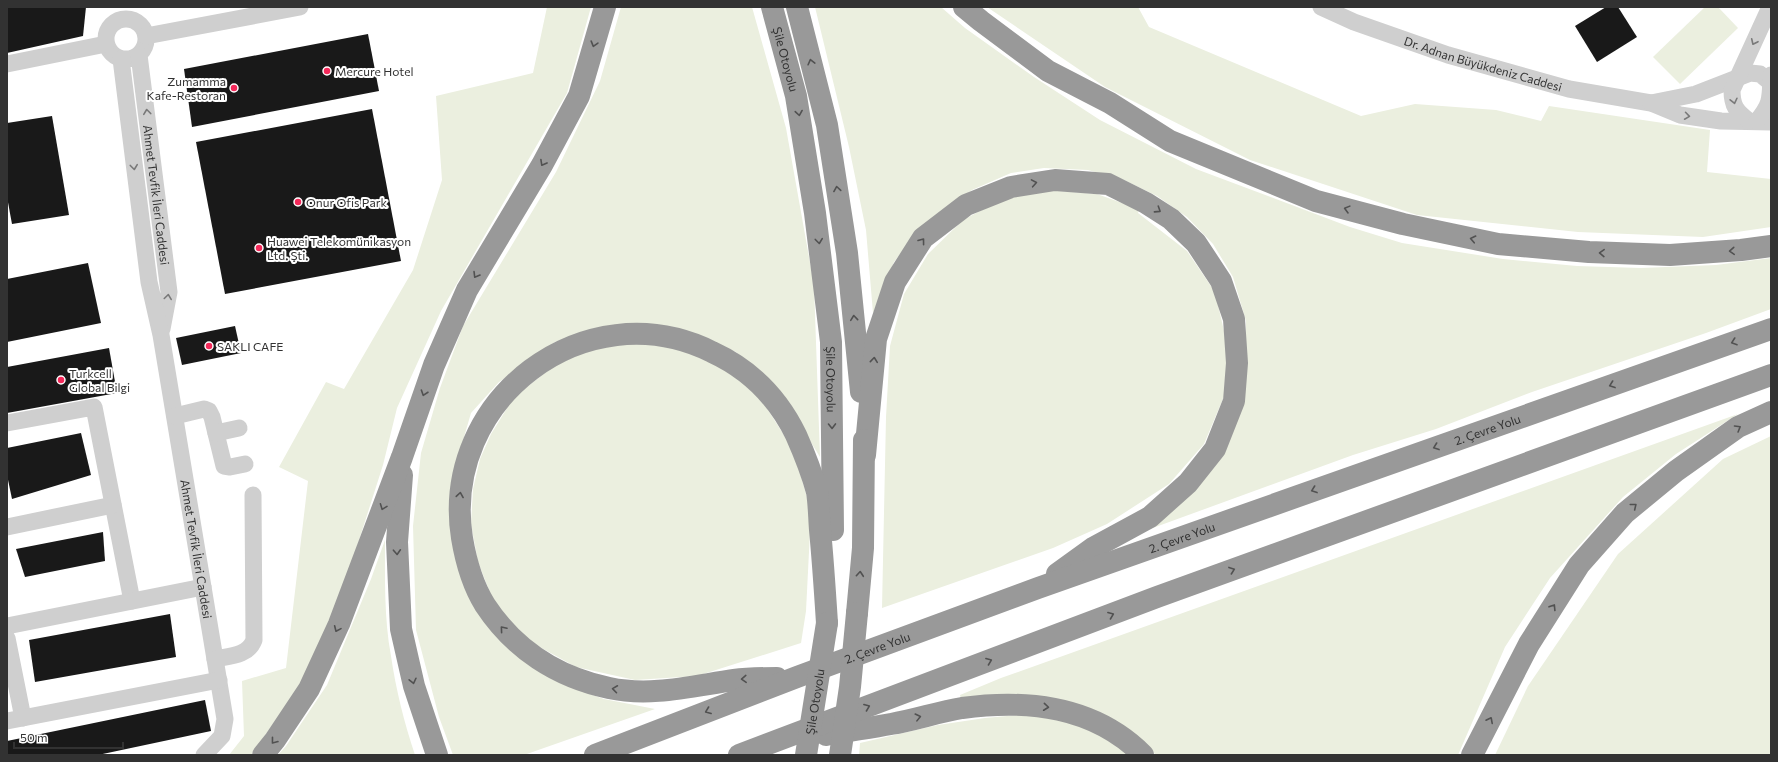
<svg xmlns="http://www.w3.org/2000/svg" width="1778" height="762" viewBox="0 0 1778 762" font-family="Commissioner,sans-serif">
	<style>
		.green { fill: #ebefdf }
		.building { fill: #191919 }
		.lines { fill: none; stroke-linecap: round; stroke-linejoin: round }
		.minor { stroke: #cfcfcf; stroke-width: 17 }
		.highway { stroke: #999; stroke-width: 22 }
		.highway-bridge { stroke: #999; stroke-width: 22 }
		.oneway { stroke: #797979 }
		.oneway2 { stroke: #515151 }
		.poi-dot { fill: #f4295a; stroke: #fff; stroke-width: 1.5 }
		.labels { text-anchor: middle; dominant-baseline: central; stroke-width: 4; stroke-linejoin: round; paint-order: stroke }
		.street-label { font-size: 12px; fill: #323232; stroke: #fff }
		.poi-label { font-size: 12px; fill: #323232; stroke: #fff; text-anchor: start }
	</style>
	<rect width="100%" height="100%" fill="#fff"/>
	<g class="green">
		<path d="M547,7h44l-24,86 -126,218 -44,97 -14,57 -46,144 -33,72 -53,74h-22l15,-19 -2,-55 44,-13 22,-187 -29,-14 47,-85 18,7 69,-119 29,-90 -6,-84 97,-23z"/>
		<path d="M621,7h131l34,121 28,157 6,172 -40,-65 -44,-40 -57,-22 -75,-3 -49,15 -56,40 -28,31 -16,55 -5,50 12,62 103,105 39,14 51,10 -131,46h-71l-14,-38 -23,-87 -3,-104 8,-73 19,-65 23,-62 93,-154 44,-91z"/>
		<path d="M815,7h126l24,21 69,49 66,43 96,49 154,58 52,16 101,16 74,7 64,2 75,-3 55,-7v51l-65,24 -174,59 -96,37 -83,26 -203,74 49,-45 47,-108v-55l-13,-44 -20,-33 -26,-27 -30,-21 -33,-16 -36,-10 -44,-2 -33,5 -39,17 -26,17 -31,28 -21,27 -21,51 -7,-83 -17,-83z"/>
		<path d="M987,7h151l11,20 212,89 54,-12 81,6 45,11 8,-15 161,24 -3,42 64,7v48l-68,10 -125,-5 -161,-17 -167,-55 -145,-73z"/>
		<path d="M1705,7h13l20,21 -58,56 -27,-27z"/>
		<path d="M1035,189l62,5 42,15 -1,4 49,38 28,41 12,52 -2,50 -21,50 -35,40 -62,40 -54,24 -171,60 4,-191 4,-71 14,-52 24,-40 35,-34 32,-17z"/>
		<path d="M642,343l42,5 41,18 38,36 31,49 17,61 -5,99 -5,32 -104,33 -62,4 -59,-13 -49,-27 -33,-37 -16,-41 -7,-38 2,-35 7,-30 11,-25 23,-37 40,-31 38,-18z"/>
		<path d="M1738,414l-62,40 -53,43 -73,81 -45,69 -47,108h-302l-20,-20 -175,-36 -1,-4 41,-17z"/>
		<path d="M1771,436v319h-276l33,-69 90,-132 105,-95z"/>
		<path d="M385,540c0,38 -1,78 6,116 5,34 13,66 24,99h-137l8,-9 41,-61 44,-106z"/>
		<path d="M1028,714l39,6 30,13 32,22h-270l1,-12 78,-18 47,-7z"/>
	</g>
	<g class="building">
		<path d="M7,7h79l-3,29 -76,17z"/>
		<path d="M1606,7h12l19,30 -40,25 -22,-36z"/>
		<path d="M368,34l11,57 -187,36 -8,-58z"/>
		<path d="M372,109l29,152 -176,33 -29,-152z"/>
		<path d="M52,116l17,99 -57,9 -5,-27v-74z"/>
		<path d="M88,263l13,60 -94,19v-63z"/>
		<path d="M235,326l6,27 -59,12 -6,-27z"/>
		<path d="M109,348l8,45 -110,20v-46z"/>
		<path d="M81,433l10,42 -79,24 -5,-24v-27z"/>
		<path d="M103,532l2,29 -80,16 -9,-28z"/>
		<path d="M170,614l6,43 -141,25 -6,-42z"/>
		<path d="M205,700l6,31 -113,24h-91v-14z"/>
	</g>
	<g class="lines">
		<g class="minor">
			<path id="s1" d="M1321,7l33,15 94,33 121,34 82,14 29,12 41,6 50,1"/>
			<circle cx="126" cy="39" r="20"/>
			<path d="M146,36l154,-29"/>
			<path id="s2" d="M139,55l30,237 -7,37"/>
			<path id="s3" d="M121,59l28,223 12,53 64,384 -3,17 -18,19"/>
			<path d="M7,64l99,-20"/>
			<path d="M1651,103l45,-9 54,-21 10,1 11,9"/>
			<path d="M1749,121c-13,-10 -17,-15 -17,-31l38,-83"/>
			<path d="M1757,121c15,-18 13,-23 14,-46"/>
			<path d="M175,416l29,-7 5,2 3,6 12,49 6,1 15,-3"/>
			<path d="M7,423l87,-16 38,194"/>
			<path d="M216,433l23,-5"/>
			<path d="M7,527l106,-22"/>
			<path d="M7,626l196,-39"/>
			<path d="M7,638l16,80"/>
			<path d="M215,659c15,-3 33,-3 39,-19l-1,-145"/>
			<path d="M7,721l212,-41"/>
		</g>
		<g class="highway">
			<path id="s4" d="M772,7l24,89 19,117 16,129 2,188"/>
			<path d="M797,7l30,118 20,128 14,139"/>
			<path d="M964,7l17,14 67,50 62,32 60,38 146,60 87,23 95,20 91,8 81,3 71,-5 30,-4"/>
			<path d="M865,455l11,-116 19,-57 28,-44 43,-33 45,-18 44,-7 53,4 38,19 25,16 25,24 25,38 13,38 3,44 -3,38 -19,48 -27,34 -38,34 -57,31 -36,26"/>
			<path d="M402,475l-5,67 4,87 13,57 23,69"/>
			<path d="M857,613l6,-65 1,-108"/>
			<path d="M777,678c-14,0 -29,0 -43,2 -42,6 -83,17 -125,8 -52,-11 -95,-39 -124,-83 -13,-21 -19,-43 -23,-67 -22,-138 123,-249 250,-186 37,17 66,46 84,83 8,18 16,38 21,57 2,12 2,25 3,38 3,31 5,62 7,93"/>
			<path d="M826,735c21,-4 44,-7 65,-11 24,-4 47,-12 71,-16 66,-9 132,-2 181,47"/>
			<path d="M263,755l12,-15 34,-51 30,-65 63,-167 32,-92 33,-75 75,-125 37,-69 26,-89"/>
			<path id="s5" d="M595,755l202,-78 241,-89 733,-259"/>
			<path d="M739,755l418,-158 614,-222"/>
			<path d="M1472,755l57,-111 50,-79 46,-52 51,-42 62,-44 33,-15"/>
		</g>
		<g class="highway-bridge">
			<path id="s6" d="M806,755l21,-132"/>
			<path d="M840,755l10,-68 7,-74"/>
		</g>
	</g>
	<defs><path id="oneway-chevron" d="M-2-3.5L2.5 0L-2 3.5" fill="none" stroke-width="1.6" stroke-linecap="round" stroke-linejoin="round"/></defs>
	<g class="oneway">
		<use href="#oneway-chevron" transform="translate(1754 42) rotate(115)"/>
		<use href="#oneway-chevron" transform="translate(1734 101) rotate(77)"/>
		<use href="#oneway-chevron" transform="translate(147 112) rotate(-97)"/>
		<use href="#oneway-chevron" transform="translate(1687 116) rotate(8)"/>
		<use href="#oneway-chevron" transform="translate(134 167) rotate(83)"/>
		<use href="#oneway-chevron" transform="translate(168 297) rotate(-82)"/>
	</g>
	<g class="oneway2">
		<use href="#oneway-chevron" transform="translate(594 44) rotate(106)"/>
		<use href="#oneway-chevron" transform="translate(811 62) rotate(-104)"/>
		<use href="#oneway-chevron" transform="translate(799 113) rotate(81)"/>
		<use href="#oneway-chevron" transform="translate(543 163) rotate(119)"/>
		<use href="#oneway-chevron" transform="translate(1034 183) rotate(-10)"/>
		<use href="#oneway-chevron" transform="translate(837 189) rotate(-99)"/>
		<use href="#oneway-chevron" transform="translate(1347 209) rotate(-165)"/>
		<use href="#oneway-chevron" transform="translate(1158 210) rotate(33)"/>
		<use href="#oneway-chevron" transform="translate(1473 239) rotate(-168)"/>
		<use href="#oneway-chevron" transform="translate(819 241) rotate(83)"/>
		<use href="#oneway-chevron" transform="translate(922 241) rotate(-53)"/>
		<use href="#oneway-chevron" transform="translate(1732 251) rotate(176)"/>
		<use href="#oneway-chevron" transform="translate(1602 253) rotate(-178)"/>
		<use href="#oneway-chevron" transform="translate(476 275) rotate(121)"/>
		<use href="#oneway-chevron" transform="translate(854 318) rotate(-96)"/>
		<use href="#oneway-chevron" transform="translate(1734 342) rotate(161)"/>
		<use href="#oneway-chevron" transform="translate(874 360) rotate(-84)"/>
		<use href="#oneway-chevron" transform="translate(1612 385) rotate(160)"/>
		<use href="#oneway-chevron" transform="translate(424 393) rotate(109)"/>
		<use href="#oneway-chevron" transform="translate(832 426) rotate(89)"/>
		<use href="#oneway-chevron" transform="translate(1738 428) rotate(-31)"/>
		<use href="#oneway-chevron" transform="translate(1436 447) rotate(160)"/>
		<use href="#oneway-chevron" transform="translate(1314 490) rotate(160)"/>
		<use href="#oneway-chevron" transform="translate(460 495) rotate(-81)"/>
		<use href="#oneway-chevron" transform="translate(1634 506) rotate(-39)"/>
		<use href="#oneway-chevron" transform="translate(383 507) rotate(111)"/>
		<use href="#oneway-chevron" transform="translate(397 552) rotate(87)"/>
		<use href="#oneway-chevron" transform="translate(1232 570) rotate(-20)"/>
		<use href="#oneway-chevron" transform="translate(860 574) rotate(-85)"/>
		<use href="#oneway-chevron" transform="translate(1553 607) rotate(-58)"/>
		<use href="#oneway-chevron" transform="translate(1111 615) rotate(-21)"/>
		<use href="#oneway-chevron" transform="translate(337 629) rotate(114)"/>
		<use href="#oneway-chevron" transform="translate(503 629) rotate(-130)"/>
		<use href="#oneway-chevron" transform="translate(989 661) rotate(-21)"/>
		<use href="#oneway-chevron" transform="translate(744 679) rotate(177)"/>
		<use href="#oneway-chevron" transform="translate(413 681) rotate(77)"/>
		<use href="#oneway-chevron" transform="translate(615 689) rotate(-172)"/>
		<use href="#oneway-chevron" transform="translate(867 707) rotate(-21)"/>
		<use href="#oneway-chevron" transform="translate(1046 707) rotate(6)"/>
		<use href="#oneway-chevron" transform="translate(708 711) rotate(159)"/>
		<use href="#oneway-chevron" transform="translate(918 717) rotate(-14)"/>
		<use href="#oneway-chevron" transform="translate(1490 720) rotate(-63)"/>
		<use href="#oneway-chevron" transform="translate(274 741) rotate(128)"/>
	</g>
	<g class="poi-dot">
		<circle cx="327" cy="71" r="4"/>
		<circle cx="234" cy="88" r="4"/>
		<circle cx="298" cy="202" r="4"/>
		<circle cx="259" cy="248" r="4"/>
		<circle cx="209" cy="346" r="4"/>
		<circle cx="61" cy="380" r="4"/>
	</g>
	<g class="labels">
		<g class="street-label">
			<text stroke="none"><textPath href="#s4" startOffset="54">Şile Otoyolu</textPath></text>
			<text stroke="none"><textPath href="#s1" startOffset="172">Dr. Adnan Büyükdeniz Caddesi</textPath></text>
			<text stroke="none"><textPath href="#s2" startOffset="141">Ahmet Tevfik İleri Caddesi</textPath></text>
			<text stroke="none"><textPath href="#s4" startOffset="378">Şile Otoyolu</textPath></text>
			<text stroke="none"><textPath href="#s5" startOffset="950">2. Çevre Yolu</textPath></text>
			<text stroke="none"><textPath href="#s5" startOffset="626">2. Çevre Yolu</textPath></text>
			<text stroke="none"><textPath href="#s3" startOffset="496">Ahmet Tevfik İleri Caddesi</textPath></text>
			<text stroke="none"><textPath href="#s5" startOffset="302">2. Çevre Yolu</textPath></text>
			<text stroke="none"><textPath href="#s6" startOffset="54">Şile Otoyolu</textPath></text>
		</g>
		<g class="poi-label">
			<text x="335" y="71">Mercure Hotel</text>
			<text x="226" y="81" text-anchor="end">Zumamma<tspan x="226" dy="14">Kafe-Restoran</tspan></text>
			<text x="306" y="202">Onur Ofis Park</text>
			<text x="267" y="241">Huawei Telekomünikasyon<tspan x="267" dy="14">Ltd. Şti.</tspan></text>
			<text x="217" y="346">SAKLI CAFE</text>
			<text x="69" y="373">Turkcell<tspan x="69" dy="14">Global Bilgi</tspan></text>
		</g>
	</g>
	<rect width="1778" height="762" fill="none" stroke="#323232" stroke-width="16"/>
	<path d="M14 742v6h109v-6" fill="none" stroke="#323232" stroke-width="2"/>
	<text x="20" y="742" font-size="12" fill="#323232" stroke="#ffffff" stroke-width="3" paint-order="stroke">50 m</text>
</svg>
